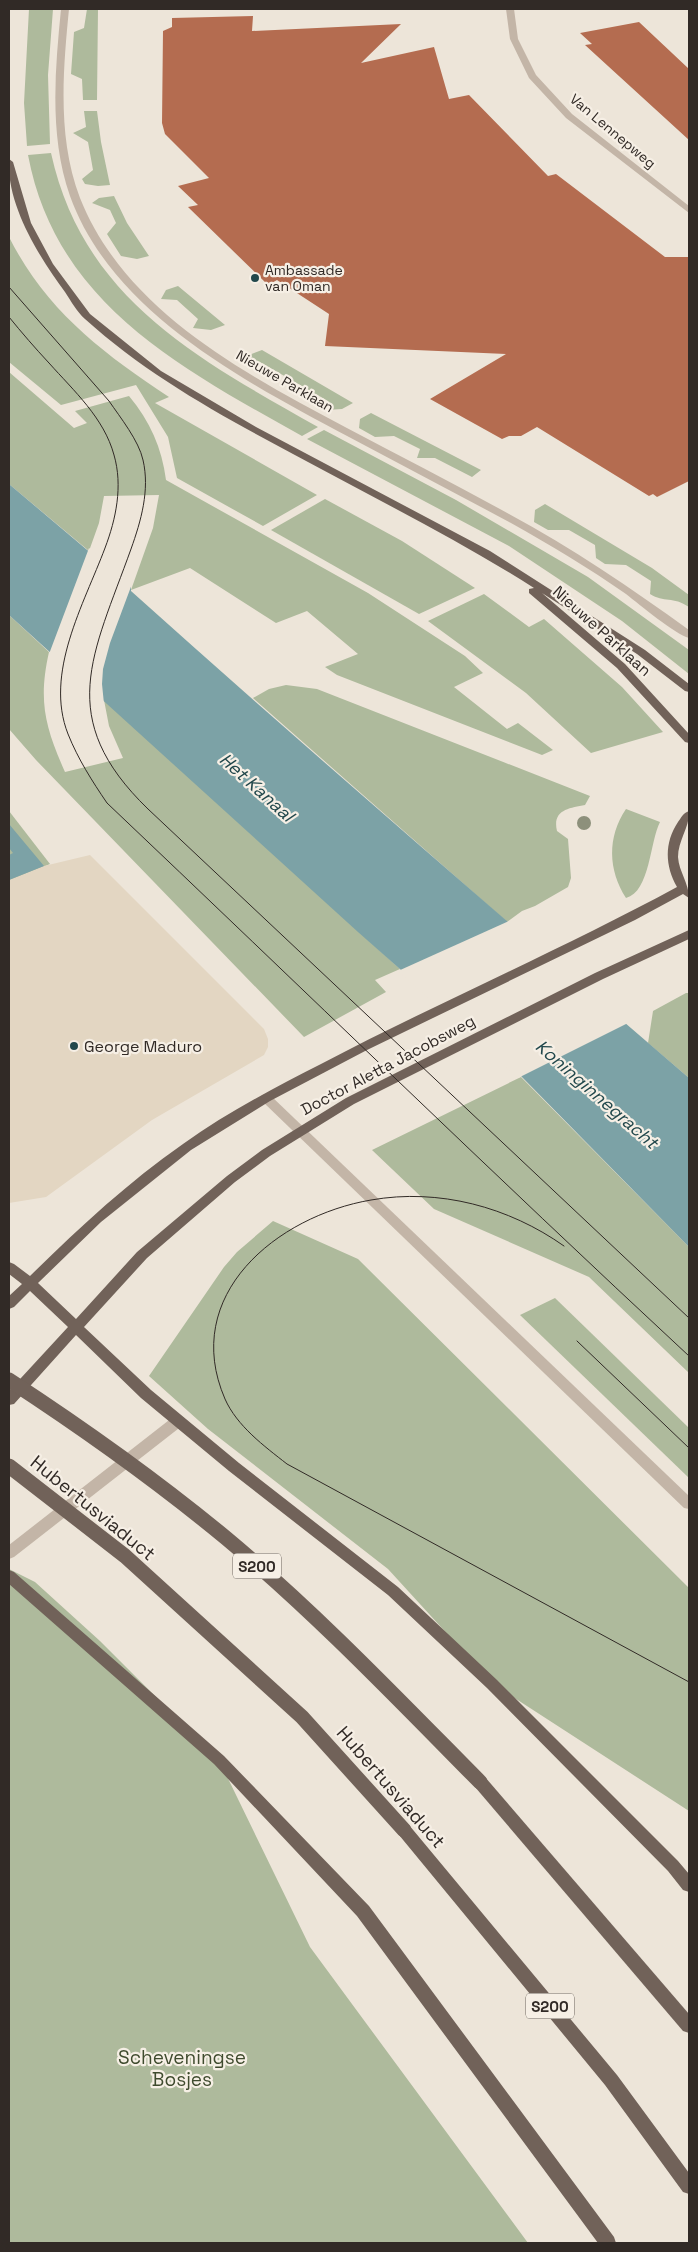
<svg xmlns="http://www.w3.org/2000/svg" width="698" height="2252" viewBox="0 0 698 2252" font-family="'Space Grotesk',sans-serif">
	<style>
		.green { fill: #aeba9c }
		.plaza { fill: #e3d6c2 }
		.water { fill: #7ca2a6 }
		.pier { fill: #ede5d9 }
		.building { fill: #b46c50 }
		.lines { fill: none; stroke-linecap: round; stroke-linejoin: round }
		.minor { fill: #c3b5a7; fill-rule: evenodd }
		.major { fill: #716259; fill-rule: evenodd }
		.tram { stroke: #312a26; stroke-width: 1 }
		.major-bridge { stroke: #716259; stroke-width: 15 }
		.tree { fill: #8d907b }
		.poi-dot { fill: #22484c; stroke: #f6efe5; stroke-width: 2 }
		.labels { text-anchor: middle; dominant-baseline: central; stroke-width: 4.5; stroke-linejoin: round; paint-order: stroke }
		.far-street-label { font-size: 14px; fill: #312a26; stroke: #f6efe5 }
		.far-poi-label { font-size: 14px; fill: #312a26; stroke: #f6efe5; text-anchor: start }
		.shield { fill: #f6efe5; stroke: #6c655f; stroke-width: 1 }
		.shield-label { font-size: 15px; font-weight: bold; fill: #312a26 }
		.street-label { font-size: 16px; fill: #312a26; stroke: #f6efe5 }
		.poi-label { font-size: 16px; fill: #312a26; stroke: #f6efe5; text-anchor: start }
		.water-label { font-size: 18px; font-style: italic; fill: #22484c; stroke: #f6efe5 }
		.near-street-label { font-size: 19px; fill: #312a26; stroke: #f6efe5 }
		.near-park-label { font-size: 19px; fill: #3f4b2e; stroke: #f6efe5 }
	</style>
	<rect width="100%" height="100%" fill="#ede5d9"/>
	<g class="green">
		<path d="M29,9h24l-5,66 2,69 -23,2 -3,-43z"/>
		<path d="M87,9h11l-1,91h-14l-1,-21 -11,-5 3,-42 10,-4z"/>
		<path d="M84,111h13l4,31 9,43 -12,1 -13,-2 -3,-5 11,-9 -5,-28 -15,-9 13,-6z"/>
		<path d="M51,153c32,146 147,206 267,274l-16,9c-121,-68 -246,-132 -274,-281z"/>
		<path d="M114,196l13,27 22,33 -12,3 -16,-3 -14,-22 9,-11 -6,-13 -18,-7 7,-5z"/>
		<path d="M9,237c37,73 92,115 160,160l-14,6 162,92 -54,31 -86,-48 -9,-41 -32,-52 -75,20 -52,-43z"/>
		<path d="M178,286l47,39 -14,5 -18,-2 5,-9 -21,-19 -16,-1 5,-9z"/>
		<path d="M262,350l91,53 -11,6 -16,1 2,-9 -68,-39 -14,-1 3,-6z"/>
		<path d="M9,372l65,56 13,-5 -12,-12 54,-15c21,25 33,52 37,84l202,113 97,63 18,17 -29,14 53,42 11,-6 35,27 -11,5 -205,-80 -12,-8 33,-13 -51,-43 -31,12 -86,-55 -59,22 22,-62 6,-33 -55,1 -5,27 -10,28 -80,-67z"/>
		<path d="M371,413l110,57 -9,7 -37,-19h-18l3,-9 -26,-13 -19,1 -16,-9 1,-9z"/>
		<path d="M324,430l132,70 132,77 101,73v24l-67,-53 -113,-75 -202,-107z"/>
		<path d="M325,499l77,42 73,47 -56,26 -148,-84z"/>
		<path d="M545,504l107,64 37,27v12c-16,-11 -25,-4 -39,-13l1,-13 -25,-16 -21,-1 -9,-6 -1,-13 -26,-15h-21l-14,-8 1,-12z"/>
		<path d="M484,594l45,33 15,-8 78,68 41,45 -72,21 -65,-60 -98,-72z"/>
		<path d="M9,615l40,37c-11,49 -4,75 16,120l58,-14 -14,-32 -5,-26 296,269 -25,11 11,12 -82,45 -268,-277 -27,-31z"/>
		<path d="M286,685l31,4 273,107 -5,9c-16,3 -33,5 -28,26l11,8 3,39 -3,9 -33,19 -13,5 -15,11 -254,-224 16,-9z"/>
		<path d="M626,809l34,13c-10,19 -10,70 -34,76 -18,-28 -19,-61 0,-89z"/>
		<path d="M9,811l41,53 -41,17z"/>
		<path d="M686,993h3v85l-41,-35 5,-32z"/>
		<path d="M521,1077l168,170v126l-100,-96 -155,-68 -62,-59z"/>
		<path d="M273,1221l85,38 331,329v223l-196,-127 -105,-115 -180,-140 -59,-53 75,-109 13,-15z"/>
		<path d="M555,1298l134,130v50l-169,-163z"/>
		<path d="M9,1569l26,13 65,59 119,119 91,187 218,296h-519z"/>
	</g>
	<path class="plaza" d="M90,855l174,174 4,10v8l-4,8 -112,65 -106,77 -37,6v-323l35,-14z"/>
	<g class="water">
		<path d="M9,484l122,103v4c184,165 371,326 558,487v169l-168,-171 -163,-144 -349,-317z"/>
		<path d="M9,824l35,42 -35,14v-25l4,-2 -4,-5z"/>
	</g>
	<g class="pier">
		<path d="M89,548l43,36 -22,59 -7,26 -1,15 2,20 -55,-50z"/>
		<path d="M509,921l119,102 -110,55 -120,-107z"/>
	</g>
	<g class="building">
		<path d="M253,16l-1,15 149,-7 -40,39 73,-16 15,52 20,-4 79,81 8,-2 109,83h24v224l-32,16 -4,-3 -4,2 -112,-69 -16,9h-12l-7,3 -72,-40 76,-45 -181,-8 4,-32 -52,-34 -9,5 -80,-78 10,-2 -20,-19 31,-8 -44,-44 -3,-11 1,-92 9,-4v-9z"/>
		<path d="M639,22l50,47v71l-104,-95 7,-1 -12,-11z"/>
	</g>
	<g class="lines">
		<g class="minor">
			<path d="M61,9h8c-6,62 -12,129 11,189 45,113 164,175 265,229 55,29 110,57 164,87 63,34 122,74 180,116v8c-14,-4 -49,-33 -63,-44 -37,-26 -76,-49 -115,-71 -54,-29 -108,-57 -162,-86 -103,-55 -237,-124 -279,-241 -21,-60 -15,-125 -9,-187z"/>
			<path d="M506,9h8l4,30 18,36 36,39 117,92v7l-123,-95 -37,-40 -19,-39z"/>
			<path d="M266,1094l4,1 419,401v13l-5,-1 -422,-407 -2,-3 2,-3z"/>
			<path d="M178,1416l5,1 2,4 -2,4 -169,132 -5,2v-14l164,-128z"/>
		</g>
		<g class="major">
			<path d="M9,159l4,3 18,61 22,41 37,50 71,57 95,56 234,124 155,99 44,34v8l-4,-1 -48,-37 -95,-61 83,71 64,70v9l-4,-1 -68,-74 -88,-75v-4l5,-1c-77,-49 -160,-90 -241,-134 -73,-39 -146,-79 -208,-135 -8,-7 -14,-18 -20,-27 -26,-35 -59,-88 -56,-133z"/>
			<path d="M689,811c1,16 -11,29 -11,46 1,15 11,26 11,41l-6,-4 -48,26 -268,130 -97,51 -79,49 -90,72 -63,61 38,36 61,-67 90,-76 35,-26 84,-52 249,-125 94,-43v9l-86,40 -249,125 -84,52 -35,26 -88,76 -63,69 67,63 88,73 159,124 99,93 181,181 11,13v18l-6,-2 -15,-19 -181,-183 -99,-93 -159,-124 -88,-73 -65,-63 -62,69 -5,1v-14l59,-64 -38,-36 -16,16 -5,2v-13l13,-12 -13,-10v-12l5,2 16,12c48,-47 97,-93 153,-132 43,-31 91,-56 138,-80 118,-62 240,-114 356,-177 -12,-21 -13,-44 1,-65 3,-4 5,-9 11,-11z"/>
			<path d="M9,1570l5,2 210,184 145,150 245,331 2,6h-18l-241,-327 -143,-152 -205,-180z"/>
			<path d="M480,1776l5,1 204,237v19l-6,-2 -208,-244 -3,-5 3,-5z"/>
			<path d="M404,1823l5,2 208,250 72,98v21l-6,-2 -78,-107 -206,-250 -3,-5 3,-5z"/>
		</g>
		<g class="tram">
			<path d="M9,287l100,114c11,16 30,40 34,59 7,30 -2,61 -12,89 -38,106 -77,169 17,260l541,509"/>
			<path d="M9,317c13,16 26,31 40,46 25,28 55,55 65,92 9,31 2,64 -9,93 -21,56 -61,125 -37,186 10,25 24,47 39,69 194,184 386,371 582,553"/>
			<path d="M564,1246c-55,-39 -125,-58 -193,-46 -94,16 -191,95 -146,199 12,27 39,47 62,65l402,218"/>
			<path d="M577,1341l112,107"/>
		</g>
		<g class="major-bridge">
			<path d="M9,1380c75,49 148,101 217,158 90,75 172,161 254,244"/>
			<path d="M9,1466l116,90 177,161 102,113"/>
		</g>
	</g>
	<circle class="tree" cx="584" cy="823" r="7"/>
	<g class="poi-dot">
		<circle cx="255" cy="278" r="5"/>
		<circle cx="74" cy="1046" r="5"/>
	</g>
	<g class="labels">
		<g class="far-street-label">
			<text transform="translate(613 131) rotate(40)">Van Lennepweg</text>
			<text transform="translate(285 381) rotate(30)">Nieuwe Parklaan</text>
		</g>
		<g class="far-poi-label">
			<text x="265" y="270">Ambassade<tspan x="265" dy="16">van Oman</tspan></text>
		</g>
		<g class="shield">
			<rect x="233" y="1553.5" width="48" height="25" rx="4"/>
			<rect x="526" y="1993.5" width="48" height="25" rx="4"/>
		</g>
		<g class="shield-label">
			<text x="257" y="1566">S200</text>
			<text x="550" y="2006">S200</text>
		</g>
		<g class="street-label">
			<text transform="translate(602 631) rotate(42)">Nieuwe Parklaan</text>
			<text transform="translate(388 1065) rotate(-28)">Doctor Aletta Jacobsweg</text>
		</g>
		<g class="poi-label">
			<text x="84" y="1046">George Maduro</text>
		</g>
		<g class="water-label">
			<text transform="translate(257 787) rotate(42)">Het Kanaal</text>
			<text transform="translate(597 1094) rotate(41)">Koninginnegracht</text>
		</g>
		<g class="near-street-label">
			<text transform="translate(93 1508) rotate(39)">Hubertusviaduct</text>
			<text transform="translate(391 1787) rotate(49)">Hubertusviaduct</text>
		</g>
		<g class="near-park-label">
			<text x="182" y="2057">Scheveningse<tspan x="182" dy="22">Bosjes</tspan></text>
		</g>
	</g>
	<rect width="698" height="2252" fill="none" stroke="#312a26" stroke-width="20"/>
</svg>
